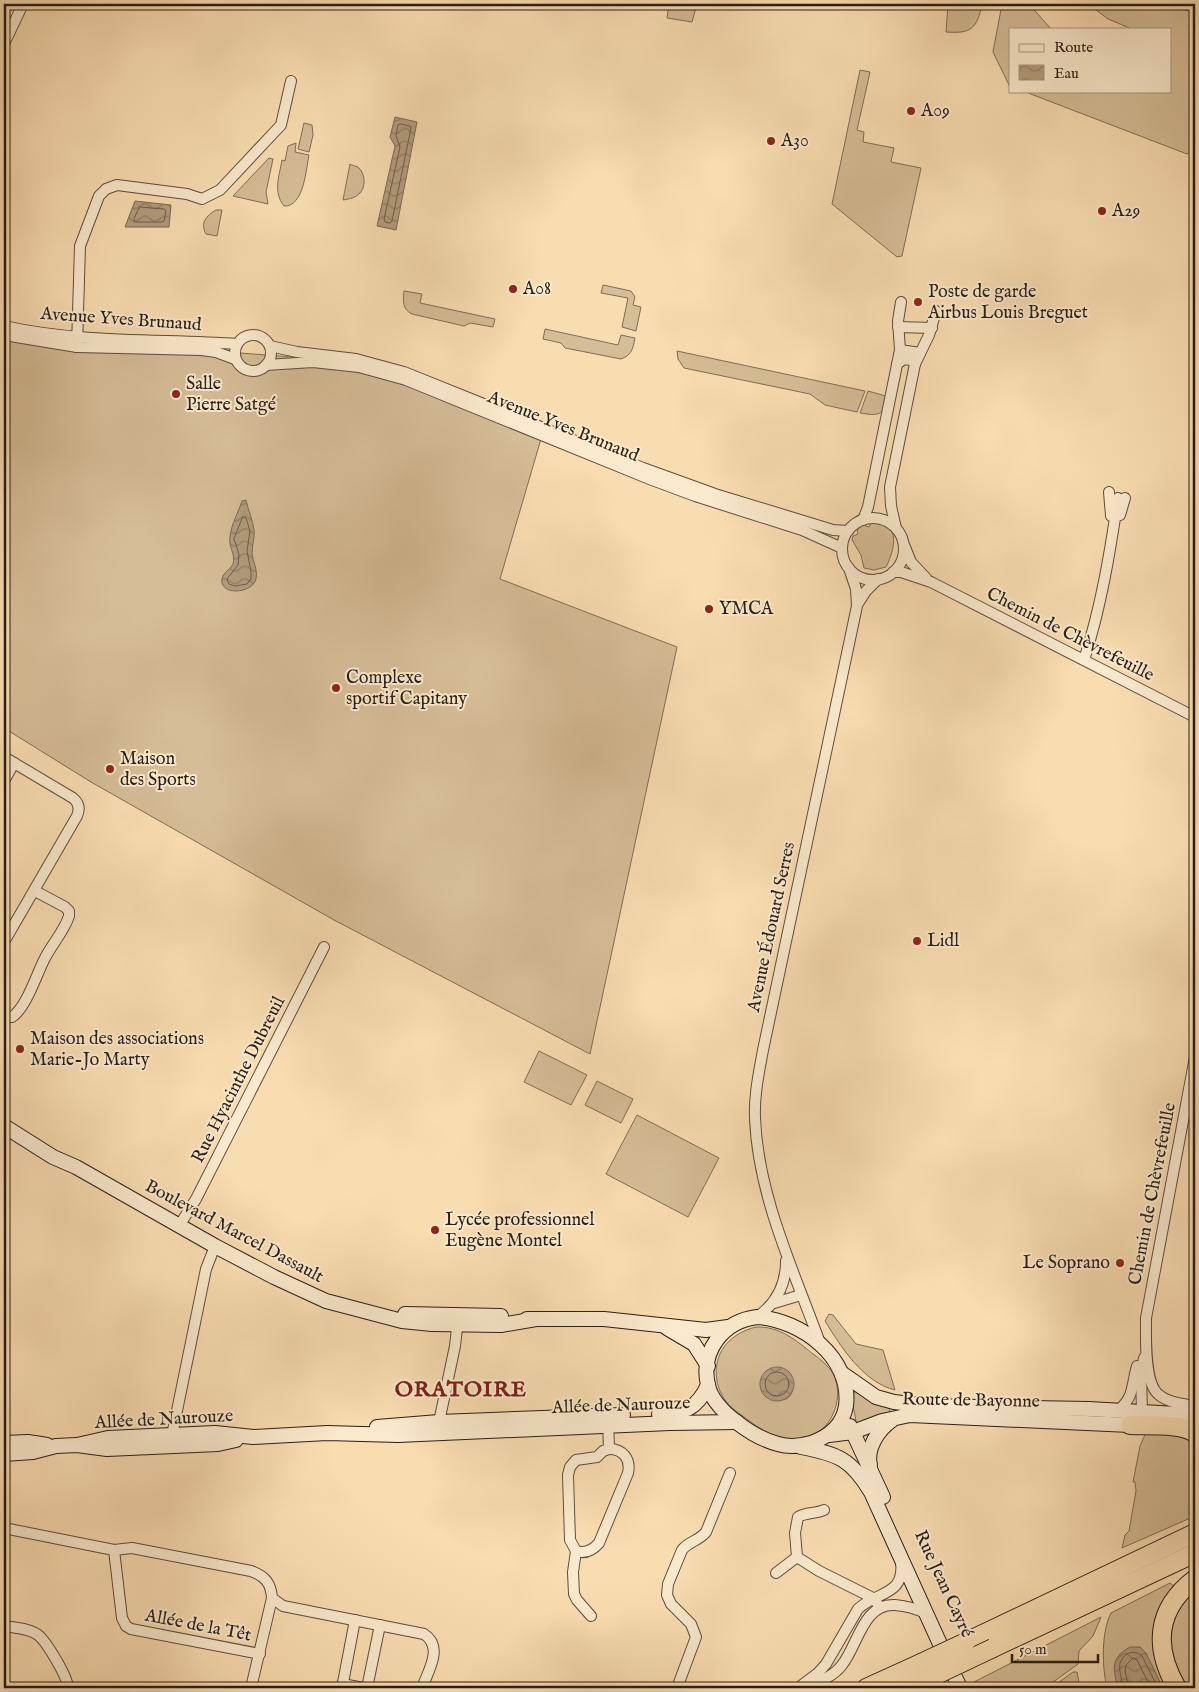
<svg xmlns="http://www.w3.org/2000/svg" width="1199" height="1692" viewBox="0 0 1199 1692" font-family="'IM FELL English',serif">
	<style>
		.grass { fill: #d5bd96; stroke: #7f6e56; fill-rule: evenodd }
		.water { fill: url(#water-waves); stroke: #7b6a53 }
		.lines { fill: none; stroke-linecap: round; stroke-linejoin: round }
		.shore { stroke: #6e5d48; stroke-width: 1 }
		.street-casing { stroke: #5d4e3c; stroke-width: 12 }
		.secondary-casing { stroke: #291e15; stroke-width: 16 }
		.highway-casing { stroke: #291e15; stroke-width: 20 }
		.street { stroke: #fae9cc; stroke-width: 10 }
		.secondary { stroke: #fae9cc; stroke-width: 14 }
		.highway { stroke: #f8ddb1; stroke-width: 18 }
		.highway-bridge-casing { stroke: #291e15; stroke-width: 20; stroke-linecap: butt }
		.highway-bridge { stroke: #f8ddb1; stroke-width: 18 }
		.poi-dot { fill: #8f2418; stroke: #fae9cc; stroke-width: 2 }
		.labels { text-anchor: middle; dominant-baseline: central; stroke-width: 4; stroke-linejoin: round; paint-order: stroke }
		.poi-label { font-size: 18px; fill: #291e15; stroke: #fae9cc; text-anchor: start }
		.street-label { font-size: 18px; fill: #291e15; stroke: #fae9cc }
		.district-label { font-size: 22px; font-weight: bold; letter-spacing: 1px; fill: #7a1f14; stroke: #fae9cc }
	</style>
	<defs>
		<pattern id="water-waves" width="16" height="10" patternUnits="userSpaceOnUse" patternTransform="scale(1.25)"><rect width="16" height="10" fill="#b29c7c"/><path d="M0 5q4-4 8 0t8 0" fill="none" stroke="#917f64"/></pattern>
	</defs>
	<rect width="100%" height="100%" fill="#f8ddb1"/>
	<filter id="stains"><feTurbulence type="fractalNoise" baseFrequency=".004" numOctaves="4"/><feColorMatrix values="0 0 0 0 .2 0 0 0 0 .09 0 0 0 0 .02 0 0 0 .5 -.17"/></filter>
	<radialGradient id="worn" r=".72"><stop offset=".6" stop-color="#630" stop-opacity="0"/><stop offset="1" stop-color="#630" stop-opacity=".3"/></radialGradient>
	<g class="grass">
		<path d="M669,4h28l-5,18 -25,-4z"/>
		<path d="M948,4h34c-5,24 -10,30 -36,28z"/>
		<path d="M1002,4h27l22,25h-41v58l-17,-35z"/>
		<path d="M1088,4h79l28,9v136l-8,5 -164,-63h147v-62h-38l-24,-10z"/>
		<path d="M860,70l10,2 -13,58 7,2 -1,10 31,6 -3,14 30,6 -19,88 -5,1 -65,-53z"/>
		<path d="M304,123l8,2 1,10 -4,17 -11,-3z"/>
		<path d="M296,143l-1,9 14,3c-3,14 -5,52 -25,51 -11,-14 -5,-29 -2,-46l3,1 3,-15z"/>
		<path d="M269,158l4,1 -7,33 2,12 -35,-8z"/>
		<path d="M350,164c1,1 8,3 8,3 8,7 8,21 1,27 -4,4 -10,5 -16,6z"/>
		<path d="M216,210h6l-5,26 -11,-2c-6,-11 0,-18 10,-24z"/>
		<path d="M603,285l28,6 4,6 -2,8 8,2 -5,24 -14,-4 6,-29 -27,-5z"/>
		<path d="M404,291l18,3 -2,9 75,16 -2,8 -23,-4 -6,3 -52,-12c-10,-5 -9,-13 -8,-23z"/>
		<path d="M545,329l73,16 3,-10 14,3c-2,10 -3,17 -14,21l-56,-11 -4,-5 -18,-4z"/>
		<path d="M4,335l354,27 185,70 -43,147 177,68 -87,407 -256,-134 -243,-138 -87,-54z"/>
		<path d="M677,351l188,40 -8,21 -32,-7 -15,-11 -126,-26 -6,-9z"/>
		<path d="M868,391l21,6c-6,19 -11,19 -29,16z"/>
		<path d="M871,523c31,-1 24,26 15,44l-12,3 -10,-2 -3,-13 -9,-15 1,-4 5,-2 -1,-4 6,-5 6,2z"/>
		<path d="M539,1051l48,24 -16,30 -47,-23z"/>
		<path d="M597,1081l36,18 -12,24 -36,-18z"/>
		<path d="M637,1115l82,43 -31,59 -82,-43z"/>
		<path d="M829,1314l4,1 23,29 27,6 12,40c-32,-8 -54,-43 -70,-69z"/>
		<path d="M756,1327c23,-1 40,13 57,27 6,4 12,9 17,15 15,21 7,53 -16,66 -23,12 -47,-1 -66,-15 -6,-5 -13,-9 -18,-14 -15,-15 -18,-39 -8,-56 7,-12 21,-20 34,-23zM789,1373c5,6 6,22 -3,26 -10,3 -21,-1 -25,-10z"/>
		<path d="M854,1391l18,11 17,5 1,5 -33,14 -4,-20z"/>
		<path d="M1147,1430l45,8 3,4v74l-73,32 3,-13 4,-4 7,-40 -1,-9h-2l7,-36z"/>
		<path d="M1170,1583l5,4 -7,9 3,92h-64c-5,-21 -6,-55 4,-75z"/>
		<path d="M1195,1591v97h-9c-17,-37 -27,-68 9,-97z"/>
		<path d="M1101,1617l-8,19 -14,15 -1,13 -33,24h-68l-3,-6z"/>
		<path d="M1073,1672h4l3,16h-29z"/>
	</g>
	<g class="water">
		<path d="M395,117l22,5 -21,108 -19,-4 18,-80 -5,-9z"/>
		<path d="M135,201l36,4 -2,22h-44z"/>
		<path d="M246,500c2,10 7,20 8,30 1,8 -2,15 -2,23 1,9 6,17 4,26 -3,13 -30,17 -34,4 -2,-9 8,-13 11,-19 3,-10 -5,-17 -3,-27 1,-12 8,-24 12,-36z"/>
		<circle cx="777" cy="1384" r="17"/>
		<path d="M1130,1647h10l6,6 17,35h-45c-5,-19 -8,-30 12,-41z"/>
	</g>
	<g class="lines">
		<g class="shore">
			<path d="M401,124l9,2 1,2 -19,93 -2,2 -5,-1 -1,-3 16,-72 -4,-11 2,-11z"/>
			<path d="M140,207l24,2 2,2 -2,10 -2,1h-27l-1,-3z"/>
			<path d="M243,517l3,1 4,13 -3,20 4,21v7l-4,5 -12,2 -6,-2 -2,-5 11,-14 1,-11 -5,-15z"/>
			<circle cx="777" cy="1384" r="12"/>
			<path d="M1123,1688c-1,-12 -9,-25 4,-34 6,-3 10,-2 15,2l16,32"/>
			<path d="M1129,1688l-4,-17 1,-6 7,-7 4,2 14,28"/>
		</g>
		<g class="street-casing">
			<g id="street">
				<path d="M4,44l19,-40"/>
				<path d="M4,326c76,17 155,13 233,18"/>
				<path d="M898,327l34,1"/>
				<circle cx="253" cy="353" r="18"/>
				<path d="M4,335l73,12 125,3 14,2 19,7"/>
				<path d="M270,346l27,6 59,7 48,13 239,96 72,26 118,36 15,1"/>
				<path d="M77,347l3,-101 19,-50 7,-7 11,-4 70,9 15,5 18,-9 61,-65 10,-44"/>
				<path d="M900,350l20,3"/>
				<path d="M915,364l14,-29 7,-24"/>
				<path d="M266,365l47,-3 46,5 47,13 246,100 43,16 107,34 40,18"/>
				<path d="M1109,492l2,24"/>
				<path d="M1120,515l5,-17"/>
				<circle cx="873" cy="549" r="31"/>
				<path d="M863,520l5,-13 32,-157 -2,-29 3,-19"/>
				<path d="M896,528l-5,-22 -1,-19 25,-123 -4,-4 -7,-1 -7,5"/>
				<path d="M905,547l6,15 15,16"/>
				<path d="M893,572h8l30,10 264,135"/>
				<path d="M857,605l9,-14 12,-12"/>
				<path d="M1084,660c17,-53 26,-107 34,-162"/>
				<path d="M4,757l69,41c6,5 7,11 4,18l-73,126"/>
				<path d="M4,781l10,-18"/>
				<path d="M4,1017h8c14,-9 24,-41 32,-57 7,-15 20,-28 25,-44v-5l-4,-4 -30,-16"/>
				<path d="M1195,1057l-49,261c0,18 -2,64 12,76 10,9 25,10 37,12"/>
				<path d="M179,1226l17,-27 128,-252"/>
				<path d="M774,1303l27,-8"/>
				<path d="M757,1317c20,-14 29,-32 29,-56"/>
				<path d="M820,1343c-26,-72 -62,-147 -65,-225 -1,-23 4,-46 8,-68l94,-444 -1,-17 -7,-21"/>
				<path d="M1119,1410c16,-15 12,-24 18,-44"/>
				<path d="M1137,1415l5,-3 -1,-38 3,-16"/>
				<path d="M436,1426l3,-4 16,-76 3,-27"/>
				<path d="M171,1440l35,-171 9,-23"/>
				<path d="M824,1510c-9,4 -18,2 -26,7l-3,16 2,24 22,14 54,27 7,9"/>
				<path d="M4,1528l110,22 8,68 4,8 5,3 129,25"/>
				<path d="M114,1550l18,-2 119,23c14,5 20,12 21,27l11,8 141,28c20,13 4,37 -2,54"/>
				<path d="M576,1551c9,3 17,-1 23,-8l29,-70c3,-14 -5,-24 -19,-24"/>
				<path d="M776,1573l21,-16"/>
				<path d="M591,1616l-14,-16 -3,-6 -1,-22 3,-21 -6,-11 -2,-65 2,-8 6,-7 21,-3 6,-6 6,-2 -1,-30"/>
				<path d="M4,1626c10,2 25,2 34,9 8,6 30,42 30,53"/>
				<path d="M342,1684l22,4"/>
				<path d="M806,1687c13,-5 28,-11 36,-22 16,-20 21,-62 53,-60 11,1 20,3 30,8"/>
				<path d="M251,1688l21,-90"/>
				<path d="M342,1688l13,-68"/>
				<path d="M367,1688l13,-63"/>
				<path d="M677,1688l19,-51 -5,-13 -20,-20 -4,-9 1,-11 14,-34c7,-9 17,-9 24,-18l24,-59"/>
				<path d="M798,1688l20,-15 8,-9 32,-55c19,-18 47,-13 43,-47"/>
			</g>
		</g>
		<g class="secondary-casing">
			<g id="secondary">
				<path d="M4,1126l49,31 23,10 139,79 59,31 52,24 76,20 30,3 69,1 35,-6"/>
				<path d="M405,1314l96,2"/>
				<path d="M757,1317c45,3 95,41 89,89 -3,19 -18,31 -35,37 -10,3 -23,4 -33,1 -24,-6 -65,-34 -70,-59 -8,-35 16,-64 49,-68z"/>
				<path d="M527,1319h77l102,11 22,-3"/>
				<path d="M667,1328l27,16 14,22"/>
				<path d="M843,1374l33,23 18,5 35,4 160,3 106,6"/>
				<path d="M659,1414c26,-1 38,-5 49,-29"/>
				<path d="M850,1426l33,71"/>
				<path d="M377,1427l62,-5 184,-7"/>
				<path d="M829,1435l24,-3 29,-11 28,-6 220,10"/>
				<path d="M4,1443l24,-1 19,3"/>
				<path d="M77,1445l31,-7 107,-5 38,4 74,-4 71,2 272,-12 67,-1"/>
				<path d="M801,1447c37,7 50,12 70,45l89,196"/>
				<path d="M4,1454l29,-2 23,-6 21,-1 30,4 111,-5 18,-4"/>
				<path d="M870,1465c-4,-17 8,-35 22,-45"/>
			</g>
		</g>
		<g class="highway-casing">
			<g id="highway">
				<path d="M1130,1425c18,1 50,-2 65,8"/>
				<path d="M966,1642l229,-109"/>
				<path d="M993,1648l202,-95"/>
				<path d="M866,1688l55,-25"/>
				<path d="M907,1688l25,-11"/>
				<path d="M1177,1688c-24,-41 -21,-79 18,-109"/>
			</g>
		</g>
		<use href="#street" class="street"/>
		<use href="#secondary" class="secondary"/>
		<use href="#highway" class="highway"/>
		<g class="highway-bridge-casing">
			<g id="highway-bridge">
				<path d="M921,1663l45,-21"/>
				<path d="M932,1677l61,-29"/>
			</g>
		</g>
		<use href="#highway-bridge" class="highway-bridge"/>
	</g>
	<g class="poi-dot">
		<circle cx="911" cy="111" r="5"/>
		<circle cx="771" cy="141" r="5"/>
		<circle cx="1102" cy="211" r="5"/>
		<circle cx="513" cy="289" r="5"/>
		<circle cx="918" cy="302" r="5"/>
		<circle cx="176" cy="394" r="5"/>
		<circle cx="709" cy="609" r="5"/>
		<circle cx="336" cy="688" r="5"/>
		<circle cx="110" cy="769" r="5"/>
		<circle cx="917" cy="941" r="5"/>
		<circle cx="20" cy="1049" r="5"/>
		<circle cx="435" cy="1230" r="5"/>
		<circle cx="1120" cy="1263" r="5"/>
	</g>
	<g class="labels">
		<g class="poi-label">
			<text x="921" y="111">A09</text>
			<text x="781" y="141">A30</text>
			<text x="1112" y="211">A29</text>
			<text x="523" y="289">A08</text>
			<text x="928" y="292">Poste de garde<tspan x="928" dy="21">Airbus Louis Breguet</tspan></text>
			<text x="186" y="384">Salle<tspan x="186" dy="21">Pierre Satgé</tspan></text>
			<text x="719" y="609">YMCA</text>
			<text x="346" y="678">Complexe<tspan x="346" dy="21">sportif Capitany</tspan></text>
			<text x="120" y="759">Maison<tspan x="120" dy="21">des Sports</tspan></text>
			<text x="927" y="941">Lidl</text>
			<text x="30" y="1039">Maison des associations<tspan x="30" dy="21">Marie-Jo Marty</tspan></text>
			<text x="445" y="1220">Lycée professionnel<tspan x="445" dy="21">Eugène Montel</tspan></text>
			<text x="1110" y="1263" text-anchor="end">Le Soprano</text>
		</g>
		<g class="street-label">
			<text transform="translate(121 320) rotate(4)">Avenue Yves Brunaud</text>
			<text transform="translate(563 427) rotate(22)">Avenue Yves Brunaud</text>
			<text transform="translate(1070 635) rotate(27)">Chemin de Chèvrefeuille</text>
			<text transform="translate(772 927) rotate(-78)">Avenue Édouard Serres</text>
			<text transform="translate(239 1080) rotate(-63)">Rue Hyacinthe Dubreuil</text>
			<text transform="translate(1153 1194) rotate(-79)">Chemin de Chèvrefeuille</text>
			<text transform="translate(234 1232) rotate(28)">Boulevard Marcel Dassault</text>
			<text transform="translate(971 1401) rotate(1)">Route de Bayonne</text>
			<text transform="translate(621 1406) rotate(-2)">Allée de Naurouze</text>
			<text transform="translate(164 1420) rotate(-3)">Allée de Naurouze</text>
			<text transform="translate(943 1584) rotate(65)">Rue Jean Cayré</text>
			<text transform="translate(198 1626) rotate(11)">Allée de la Têt</text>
		</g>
		<g class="district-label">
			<text x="461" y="1390">ORATOIRE</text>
		</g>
	</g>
	<rect width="1199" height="1692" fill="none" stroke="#f8ddb1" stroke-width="20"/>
	<rect x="5" y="5" width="1189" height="1682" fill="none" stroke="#291e15" stroke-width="2.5"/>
	<rect x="10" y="10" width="1179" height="1672" fill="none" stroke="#291e15"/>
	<rect x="1009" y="28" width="162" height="65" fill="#fae9cc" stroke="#a69883"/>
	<rect x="1019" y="44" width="25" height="8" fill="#fae9cc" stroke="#a69883"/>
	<text x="1054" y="52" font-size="15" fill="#291e15">Route</text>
	<rect x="1019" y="65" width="25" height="15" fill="url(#water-waves)" stroke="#a69883"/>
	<text x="1054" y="78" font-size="15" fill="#291e15">Eau</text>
	<path d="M1012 1654v8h86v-8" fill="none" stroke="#291e15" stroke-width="2.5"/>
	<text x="1019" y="1654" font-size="15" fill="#291e15" stroke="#fae9cc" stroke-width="4" paint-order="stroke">50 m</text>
	<rect width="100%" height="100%" filter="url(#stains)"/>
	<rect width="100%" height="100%" fill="url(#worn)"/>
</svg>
